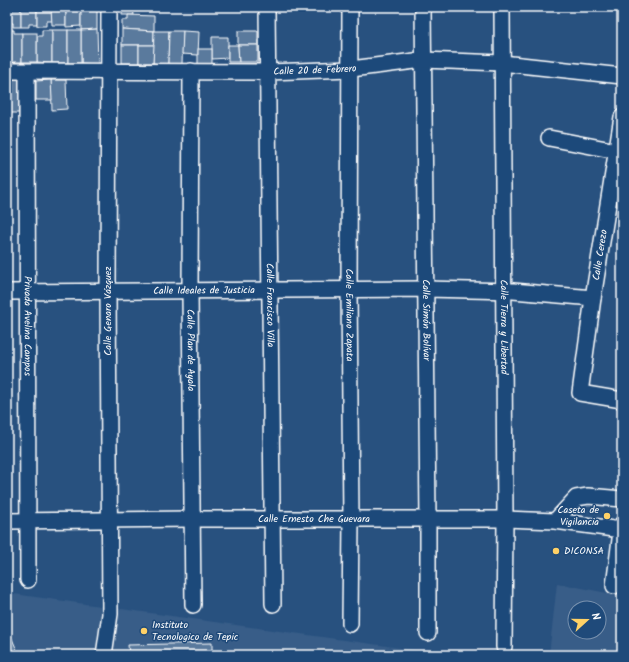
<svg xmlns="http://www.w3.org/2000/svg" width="629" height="662" viewBox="0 0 629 662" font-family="Kalam,sans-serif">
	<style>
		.built { fill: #375d88; fill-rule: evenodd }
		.building { fill: #5a7a9d; stroke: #fff }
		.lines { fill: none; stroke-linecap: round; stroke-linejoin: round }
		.minor-casing { stroke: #fff; stroke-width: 18 }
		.minor { stroke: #1f4a7a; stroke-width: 15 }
		.poi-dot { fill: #ffd166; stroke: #1f4a7a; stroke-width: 1.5 }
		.labels { text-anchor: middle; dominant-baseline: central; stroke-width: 3; stroke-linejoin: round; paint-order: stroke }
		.street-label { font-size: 10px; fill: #fff; stroke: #1f4a7a }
		.poi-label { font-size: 10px; fill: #fff; stroke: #1f4a7a; text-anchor: start }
	</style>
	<rect width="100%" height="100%" fill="#28517f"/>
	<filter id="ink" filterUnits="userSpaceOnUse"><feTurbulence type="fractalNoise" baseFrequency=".025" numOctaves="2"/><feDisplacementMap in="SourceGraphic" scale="8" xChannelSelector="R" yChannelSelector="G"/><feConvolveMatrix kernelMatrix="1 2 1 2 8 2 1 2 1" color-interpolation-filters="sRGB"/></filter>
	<g filter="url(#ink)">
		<g class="built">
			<path d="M557,583l65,13v59h-73zM575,608h24v24h-24z"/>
			<path d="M7,593l444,62h-444z"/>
		</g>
		<g class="building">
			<path d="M7,7h14v20h-8v-4h-6z"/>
			<path d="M21,7h16v17h-8v3h-8z"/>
			<path d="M37,7h14l1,14h-6v5h-9z"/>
			<path d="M51,7h15v18h-14z"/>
			<path d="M66,7h15v19l-15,1z"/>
			<path d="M81,7h16v22l-16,1z"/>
			<path d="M122,7h11l1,8h-12z"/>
			<path d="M128,15l26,1v15l-32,-2v-9h6z"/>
			<path d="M97,29l1,35 -17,-1v-33z"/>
			<path d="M122,29l32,2v14h-32z"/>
			<path d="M7,30h7v3h8v29h-15z"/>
			<path d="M42,30h10v33l-15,-1v-26h5z"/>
			<rect x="52" y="30" width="16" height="33"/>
			<rect x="68" y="30" width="13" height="33"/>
			<path d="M154,31h15l-1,33 -15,-1z"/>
			<path d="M169,31h14l-1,33h-14z"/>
			<path d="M183,31l16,1 -1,23 -16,-1z"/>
			<rect x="238" y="31" width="20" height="14"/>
			<rect x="22" y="33" width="15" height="29"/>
			<path d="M212,37h16v21l-16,1z"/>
			<rect x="122" y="45" width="17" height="18"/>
			<path d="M139,45h15l-1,18h-14z"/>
			<path d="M228,45h10l1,17h-11z"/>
			<path d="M238,45h20v17h-19z"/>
			<rect x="198" y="49" width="14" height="15"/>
			<path d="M7,79h13l-1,34h-12z"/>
			<path d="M51,80h15l1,29 -15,1z"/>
			<path d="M51,80l1,20h-16v-19z"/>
			<path d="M7,627l12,28h-12z"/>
			<path d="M212,643v12h-83l-1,-10z"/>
		</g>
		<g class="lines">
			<g class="minor-casing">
				<g id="minor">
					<path id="s1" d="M267,7l6,597"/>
					<path id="s2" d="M350,7l-1,283 2,230 -1,104"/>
					<path id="s3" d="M423,7l5,513v113"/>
					<path id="s4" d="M502,7l3,512 -1,128"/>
					<path id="s5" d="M7,71l261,1 83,-3 72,-9 79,3 120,13"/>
					<path id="s6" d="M191,71l-1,220 3,314"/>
					<path id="s7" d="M27,72l1,508"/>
					<path d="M622,117l-29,181 -13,95 42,7"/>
					<path d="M549,138l73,14"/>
					<path id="s8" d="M7,292l419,-3 87,2 80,7"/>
					<path id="s9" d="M7,521l185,-2h313l50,2 66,9"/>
					<path d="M555,521l21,-23 12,-2 34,3"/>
					<path d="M614,586l8,-62"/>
					<path d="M104,655l6,-41 -2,-323 1,-284"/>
				</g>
			</g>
			<use href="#minor" class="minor"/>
		</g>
	</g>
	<g class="poi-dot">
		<circle cx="607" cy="516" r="4"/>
		<circle cx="556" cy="551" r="4"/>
		<circle cx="144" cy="631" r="4"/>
	</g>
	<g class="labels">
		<g class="street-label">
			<text stroke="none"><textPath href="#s5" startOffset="308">Calle 20 de Febrero</textPath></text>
			<text transform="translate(600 255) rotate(-81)">Calle Cerezo</text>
			<text stroke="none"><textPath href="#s8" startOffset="197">Calle Ideales de Justicia</textPath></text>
			<text stroke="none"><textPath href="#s1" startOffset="298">Calle Francisco Villa</textPath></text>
			<text transform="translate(108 311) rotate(-90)">Calle Genaro Vázquez</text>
			<text stroke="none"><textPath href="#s2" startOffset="308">Calle Emiliano Zapata</textPath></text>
			<text stroke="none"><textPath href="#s3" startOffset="313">Calle Simón Bolívar</textPath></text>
			<text stroke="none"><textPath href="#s7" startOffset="254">Privada Avelina Campos</textPath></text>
			<text stroke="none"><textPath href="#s4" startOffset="320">Calle Tierra y Libertad</textPath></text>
			<text stroke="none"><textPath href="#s6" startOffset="279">Calle Plan de Ayala</textPath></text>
			<text stroke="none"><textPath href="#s9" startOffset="307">Calle Ernesto Che Guevara</textPath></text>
		</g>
		<g class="poi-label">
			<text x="599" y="510" text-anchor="end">Caseta de<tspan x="599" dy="12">Vigilancia</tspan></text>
			<text x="564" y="551">DICONSA</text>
			<text x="152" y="625">Instituto<tspan x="152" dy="12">Tecnologico de Tepic</tspan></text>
		</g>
	</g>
	<rect width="629" height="662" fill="none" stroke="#1f4a7a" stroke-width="24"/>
	<rect x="12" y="12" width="605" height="638" fill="none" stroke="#fff" stroke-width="1.5" filter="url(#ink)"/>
	<g transform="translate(587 620) rotate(69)"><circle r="19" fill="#1f4a7a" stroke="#7992af"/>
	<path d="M0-3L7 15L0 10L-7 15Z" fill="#ffd166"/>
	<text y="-6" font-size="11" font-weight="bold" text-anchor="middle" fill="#ffffff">N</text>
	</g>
</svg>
